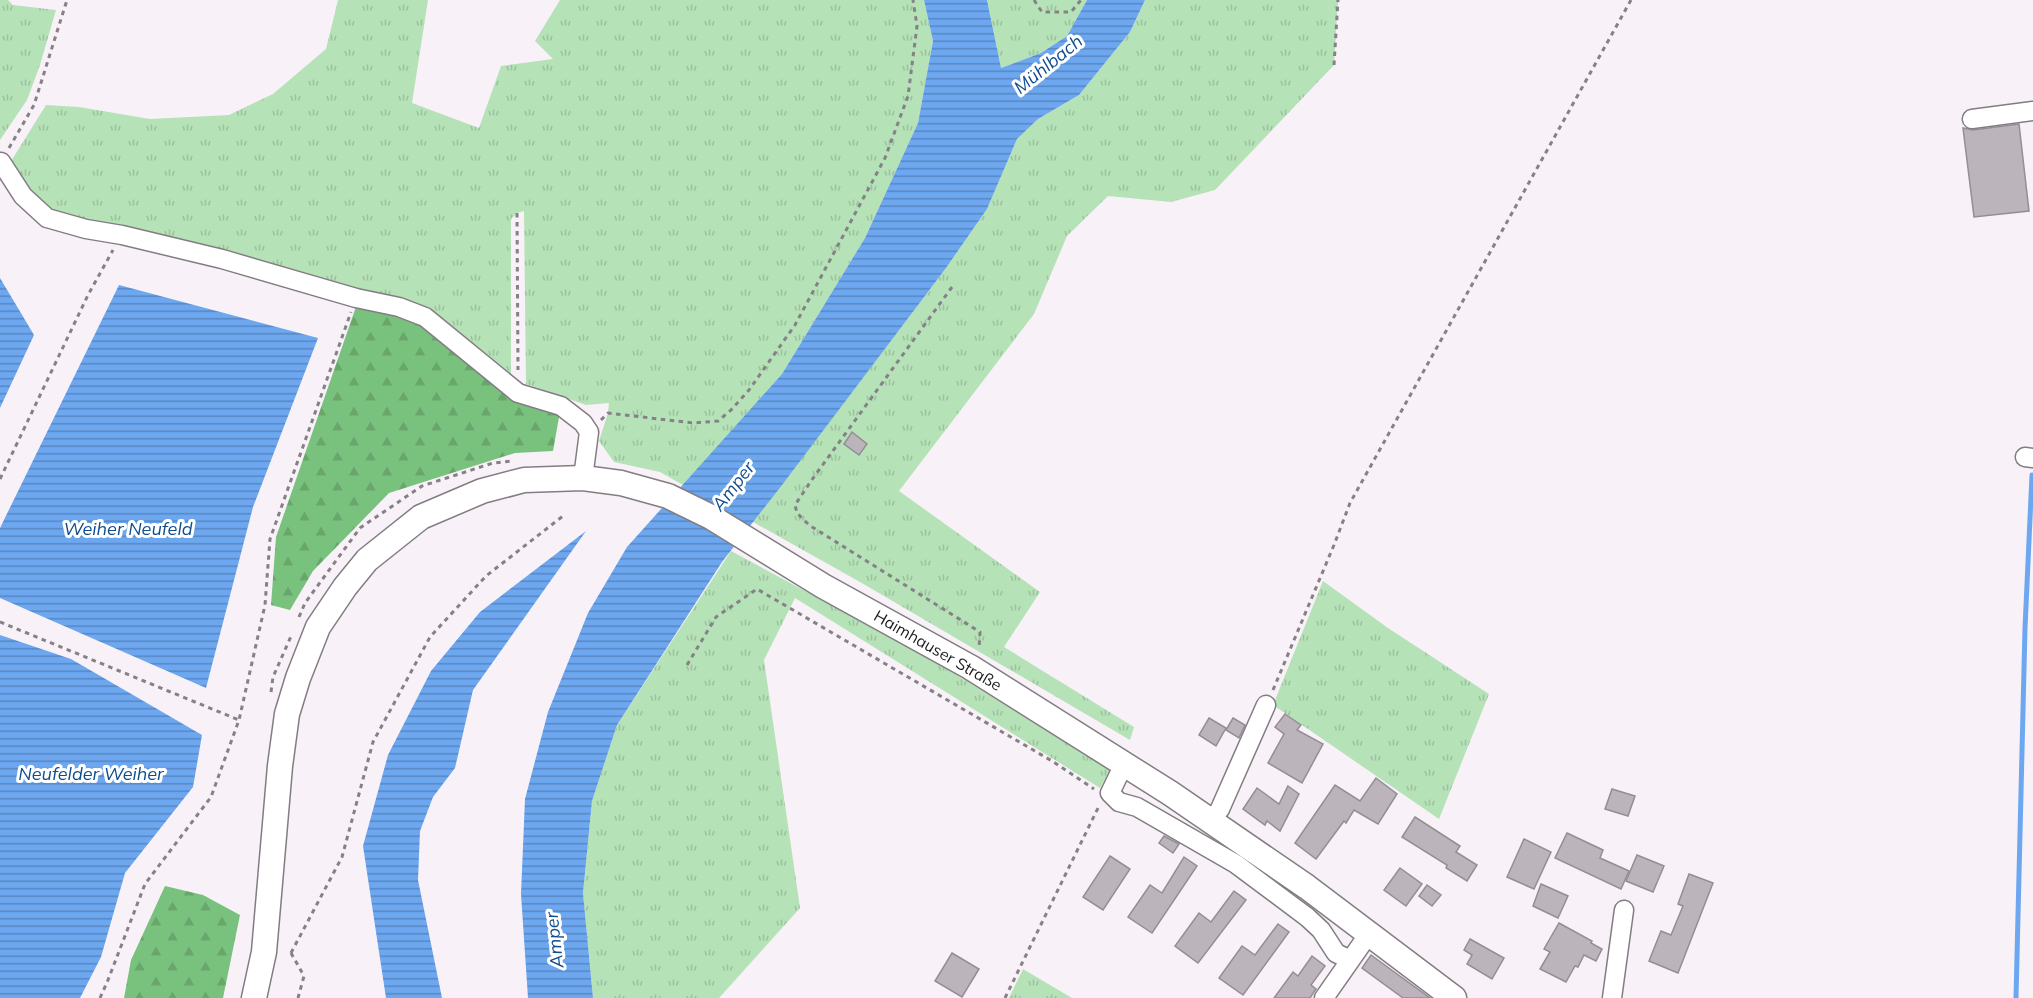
<svg xmlns="http://www.w3.org/2000/svg" width="2033" height="998" viewBox="0 0 2033 998" font-family="Mulish,sans-serif">
	<style>
		.grass { fill: url(#grass-tufts) }
		.forest { fill: url(#forest-firs) }
		.water { fill: url(#water-rules) }
		.lines { fill: none; stroke-linecap: round; stroke-linejoin: round }
		.stream { stroke: #6ca7ef; stroke-width: 5 }
		.building { fill: #bbb4bb; stroke: #948e94; stroke-width: 1.5 }
		.minor-casing { stroke: #837d83; stroke-width: 21 }
		.major-casing { stroke: #837d83; stroke-width: 27 }
		.path { stroke: #868186; stroke-width: 3; stroke-dasharray: 4.5 4.5; stroke-linecap: butt }
		.minor { stroke: #fff; stroke-width: 18 }
		.major { stroke: #fff; stroke-width: 24 }
		.labels { text-anchor: middle; dominant-baseline: central; stroke-width: 6; stroke-linejoin: round; paint-order: stroke }
		.street-label { font-size: 16px; fill: #1b191b; stroke: #fff }
		.water-label { font-size: 18px; font-style: italic; fill: #104d8d; stroke: #fff }
	</style>
	<defs>
		<pattern id="grass-tufts" width="24" height="20" patternUnits="userSpaceOnUse" patternTransform="scale(1.5)"><rect width="24" height="20" fill="#b6e2b7"/><path d="M3 7l-1-3M5 7V3M7 7l1-3M15 17l-1-3M17 17v-4M19 17l1-3" fill="none" stroke="#9cc19d"/></pattern>
		<pattern id="forest-firs" width="22" height="20" patternUnits="userSpaceOnUse" patternTransform="scale(1.5)"><rect width="22" height="20" fill="#79c27e"/><path d="M5 1l3.5 6h-7zM16 11l3.5 6h-7z" fill="#68a66c"/></pattern>
		<pattern id="water-rules" width="6" height="5" patternUnits="userSpaceOnUse" patternTransform="scale(1.5)"><rect width="6" height="5" fill="#6ca7ef"/><path d="M0 2.5h6" fill="none" stroke="#5887c1"/></pattern>
	</defs>
	<rect width="100%" height="100%" fill="#f8f1f8"/>
	<g class="grass">
		<path d="M0,0h8l5,5 43,5 -16,55 -13,35 -27,40z"/>
		<path d="M338,0h90l-16,103 67,25 22,-62 52,-7 -18,-18 25,-41h364l9,41 -15,82 -53,115 -83,136 -99,111 -23,-13 -46,-10 -15,-21 9,-28 1,-10 -23,2 -60,-21 -2,-173 -7,2 -6,6v156l-82,-63 -28,-15 -44,-6 -307,-78 -42,-47 38,-61 33,2 71,12 79,-4 44,-21 53,-45z"/>
		<path d="M987,0h100l-20,36 -26,17 -40,15z"/>
		<path d="M1145,0h193l-4,65 -119,125 -44,12 -63,-6 -41,40 -33,78 -135,177 141,101 -36,55 130,80 -4,13 -270,-158 -107,-60 193,-254 41,-59 30,-70 21,-20 41,-24 51,-63z"/>
		<path d="M731,551l205,111 174,108 -10,18 -305,-190 -31,62 36,248 -81,90h-126l-10,-105 9,-92 25,-76z"/>
		<path d="M1323,581l65,47 101,66 -50,125 -166,-114z"/>
		<path d="M1023,969l49,29h-63z"/>
	</g>
	<g class="forest">
		<path d="M358,301l75,23 88,76 40,6 -8,45 -38,2 -126,40 -76,78 -23,39 -19,-5 5,-68z"/>
		<path d="M165,886l38,9 37,20 -17,83h-99l7,-38z"/>
	</g>
	<g class="water">
		<path d="M924,0h63l14,68 40,-15 26,-17 20,-36h58l-15,32 -51,63 -41,24 -21,20 -30,70 -41,59 -164,217 -60,77 -105,163 -25,76 -9,92 10,105h-65l-7,-104 4,-95 23,-87 40,-99 39,-66 155,-173 83,-136 53,-115 15,-82z"/>
		<path d="M0,278l34,57 -34,73z"/>
		<path d="M119,285l199,53 -65,169 -47,181 -206,-90v-70z"/>
		<path d="M586,531l-113,159 -18,78 -22,29 -13,34 -2,49 24,118h-56l-23,-152 25,-91 43,-84 49,-59z"/>
		<path d="M0,635l71,24 131,76 -9,52 -68,86 -24,84 -21,41h-80z"/>
	</g>
	<g class="lines">
		<path class="stream" d="M2016,998l9,-370 7,-153"/>
	</g>
	<g class="building">
		<path d="M2019,124l10,87 -55,6 -11,-89 10,2z"/>
		<path d="M852,432l15,12 -8,11 -15,-11z"/>
		<path d="M1285,714l16,11 -4,5 26,14 -21,39 -34,-20 16,-29 -9,-7z"/>
		<path d="M1209,718l17,10 -10,18 -17,-11z"/>
		<path d="M1233,718l12,7 -6,13 -13,-8z"/>
		<path d="M1376,778l21,16 -19,30 -24,-14 -8,13 -2,-2 -28,38 -21,-16 40,-58 25,16z"/>
		<path d="M1288,786l11,8 -19,37 -13,-10 -2,4 -22,-16 14,-21 22,16z"/>
		<path d="M1612,789l23,7 -7,20 -23,-7z"/>
		<path d="M1415,817l45,29 -4,6 21,13 -10,16 -21,-13 1,-3 -45,-28z"/>
		<path d="M1567,833l36,17 -3,8 29,13 -8,18 -66,-31z"/>
		<path d="M1164,836l15,8 -6,9 -14,-10z"/>
		<path d="M1524,839l27,13 -17,37 -27,-12z"/>
		<path d="M1637,855l27,11 -11,26 -27,-11z"/>
		<path d="M1110,856l20,13 -27,41 -20,-13z"/>
		<path d="M1184,857l13,9 -45,67 -24,-16 22,-32 12,8z"/>
		<path d="M1400,868l22,16 -16,22 -22,-16z"/>
		<path d="M1689,874l24,9 -35,90 -29,-12 12,-30 10,4 12,-29 -5,-2z"/>
		<path d="M1541,884l27,12 -10,22 -25,-12z"/>
		<path d="M1427,885l14,10 -9,11 -13,-10z"/>
		<path d="M1234,891l12,9 -48,63 -23,-17 24,-33 12,9z"/>
		<path d="M1559,923l33,18 -1,2 11,6 -6,12 -12,-6 -6,12 -3,-1 -9,16 -26,-13 10,-17 -6,-3z"/>
		<path d="M1278,924l11,8 -46,63 -24,-17 23,-32 13,9z"/>
		<path d="M1470,939l34,19 -12,21 -25,-15 5,-9 -8,-5z"/>
		<path d="M952,953l27,16 -17,28 -27,-16z"/>
		<path d="M1371,955l59,43h-27l-41,-30z"/>
		<path d="M1312,956l13,10 -14,19 5,4 -6,9h-36l19,-26 5,4z"/>
	</g>
	<g class="lines">
		<g class="minor-casing">
			<g id="minor">
				<path d="M1972,119l61,-8"/>
				<path d="M1,162l22,34 24,22 39,11 36,6 100,24 134,39 43,9 26,10 93,76 43,13 22,17 6,9 -6,46"/>
				<path d="M2025,457l8,1"/>
				<path d="M1124,764l-14,29 9,9 18,5 99,57 71,53 14,13 15,23 14,7"/>
				<path d="M1211,822l9,-13 46,-104"/>
				<path d="M1324,998l44,-63"/>
				<path d="M1612,998l12,-88"/>
			</g>
		</g>
		<g class="major-casing">
			<path id="major" d="M254,998l10,-46 16,-186 7,-52 11,-36 20,-51 27,-40 22,-27 54,-43 61,-26 42,-11 59,-2 38,5 47,13 43,21 112,69 147,81 200,126 137,94 147,111"/>
		</g>
		<g class="path">
			<path d="M1034,0l8,12h29l10,-12"/>
			<path d="M1334,65l4,-65"/>
			<path d="M9,148l25,-43 33,-105"/>
			<path d="M517,213l1,157"/>
			<path d="M952,287l-141,194 -16,24 2,8 12,12 171,107 -1,17"/>
			<path d="M601,420l7,-7 85,10 25,-2 13,-11 18,-20 46,-65 90,-167 23,-62 9,-70 -4,-26"/>
			<path d="M0,479l88,-184 25,-45"/>
			<path d="M299,617l6,-14 55,-75 62,-42 71,-23 18,-2"/>
			<path d="M0,622l239,98"/>
			<path d="M687,665l29,-48 41,-28 295,172 42,28"/>
			<path d="M1273,690l61,-145 16,-42 281,-503"/>
			<path d="M271,692l2,-15 19,-43"/>
			<path d="M291,953l51,-96 31,-115 57,-105 56,-61 77,-60"/>
			<path d="M291,953l13,23 -6,22"/>
			<path d="M100,998l8,-18 37,-96 66,-87 28,-77 26,-115 5,-66 81,-227"/>
			<path d="M1005,998l94,-192"/>
		</g>
		<use href="#minor" class="minor"/>
		<use href="#major" class="major"/>
	</g>
	<g class="labels">
		<g class="street-label">
			<text transform="translate(938 650) rotate(30)">Haimhauser Straße</text>
		</g>
		<g class="water-label">
			<text transform="translate(1048 64) rotate(-39)">Mühlbach</text>
			<text transform="translate(733 486) rotate(-52)">Amper</text>
			<text x="128" y="528">Weiher Neufeld</text>
			<text x="91" y="773">Neufelder Weiher</text>
			<text transform="translate(554 940) rotate(-96)">Amper</text>
		</g>
	</g>
</svg>
